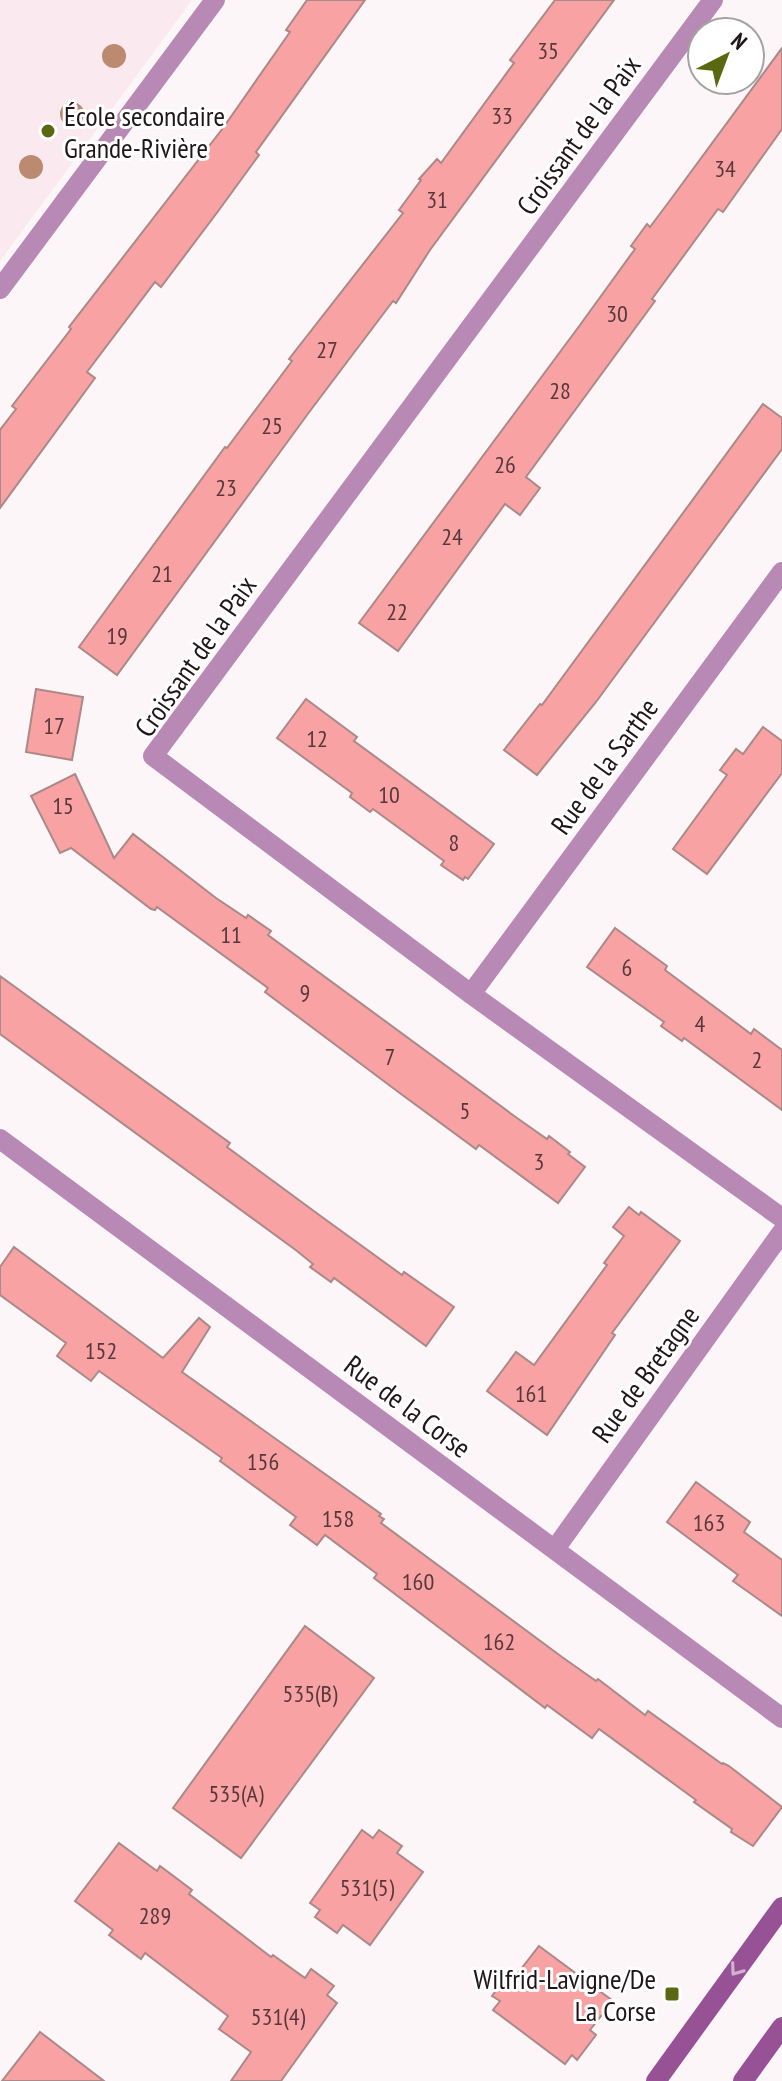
<svg xmlns="http://www.w3.org/2000/svg" width="782" height="2081" viewBox="0 0 782 2081" font-family="'PT Sans Narrow',sans-serif">
	<style>
		.built { fill: #fae9ef }
		.building { fill: #f8a2a3; stroke: #ab8988; stroke-width: 2 }
		.lines { fill: none; stroke-linecap: round; stroke-linejoin: round }
		.minor { stroke: #b989b6; stroke-width: 20 }
		.secondary { stroke: #975295; stroke-width: 20 }
		.tree { fill: #bb8a70 }
		.oneway { stroke: #d0b1cf }
		.poi-dot { fill: #596811; stroke: #fff; stroke-width: 3 }
		.labels { text-anchor: middle; dominant-baseline: central; stroke-width: 6; stroke-linejoin: round; paint-order: stroke }
		.number-label { font-size: 24px; fill: #56383c }
		.poi-label { font-size: 28px; fill: #201519; stroke: #fff; text-anchor: start }
		.street-label { font-size: 28px; fill: #201519; stroke: #fff }
	</style>
	<rect width="100%" height="100%" fill="#fdf6f8"/>
	<path class="built" d="M0,0h192l-192,261z"/>
	<g class="building">
		<path d="M307,0h58l-109,152 3,3 -40,55 -58,77 -6,-5 -68,90 8,6 -95,130v-78l16,-21 -4,-3 59,-77 -2,-2 154,-199 67,-96 -4,-2z"/>
		<path d="M555,0h59l-184,250 -34,53 -3,-2 -83,110 -193,264 -38,-28 146,-200 2,1 65,-87 -3,-2 114,-146 -4,-3 22,-30 -2,-1 18,-20 4,4 73,-100 -4,-3z"/>
		<path d="M782,48v81l-59,83 -5,-3 -66,90 3,2 -129,176 14,11 -20,27 -15,-11 -107,147 -39,-28 221,-298 55,-76 -4,-3 16,-22 3,3 21,-28z"/>
		<path d="M763,404l19,14v31l-186,253 -59,73 -33,-25 36,-46 2,1z"/>
		<path d="M36,689l47,8 -11,63 -46,-8z"/>
		<path d="M306,699l51,38 -3,4 140,103 -26,35 -3,-2 -2,3 -22,-15 3,-4 -71,-52 -3,3 -20,-15 2,-4 -75,-55z"/>
		<path d="M763,727l19,14v32l-75,101 -34,-25 54,-74 -7,-5 16,-21 7,5z"/>
		<path d="M75,774l39,84 19,-24 83,64 30,20 2,-3 23,16 -3,4 249,183 30,21 2,-3 21,16 -2,2 17,13 -27,36 -79,-58 -3,4 -75,-55 -136,-102 3,-4 -111,-81 -2,3 -4,-1 -80,-61 -11,5 -29,-57z"/>
		<path d="M615,928l52,38 -2,4 86,64 3,-5 28,21v60l-98,-72 -2,3 -21,-15 3,-4 -77,-55z"/>
		<path d="M0,976l230,167 -3,4 95,70 80,58 2,-3 50,35 -28,39 -92,-68 -3,4 -21,-15 3,-3 -16,-13 -297,-217z"/>
		<path d="M629,1207l10,8 2,-3 39,29 -68,92 3,2 -68,100 -60,-44 29,-39 18,13 73,-100 -3,-2 20,-27 -11,-9z"/>
		<path d="M14,1247l149,111 36,-40 11,9 -28,45 199,142 -2,2 5,3 -3,4 181,134 34,24 2,-2 47,36 3,-4 74,53 1,-1 6,3 53,41 -29,39 -22,-14 1,-3 -38,-27 2,-2 -97,-71 -7,9 -45,-33 -2,3 -171,-130 3,-4 -52,-39 -8,10 -27,-20 6,-8 -76,-56 2,-3 -123,-87 -8,10 -34,-25 9,-13 -66,-48v-28z"/>
		<path d="M696,1482l54,40 -6,10 38,28v56l-49,-35 5,-6 -71,-53z"/>
		<path d="M305,1626l69,52 -133,180 -68,-50z"/>
		<path d="M362,1830l11,8 6,-8 23,16 -5,7 26,19 -53,73 -27,-20 -6,8 -22,-16 5,-7 -10,-7z"/>
		<path d="M119,1843l38,28 3,-5 32,24 -3,4 82,63 2,-2 32,23 6,-9 23,17 -7,9 10,8 -56,78h-50l20,-29 -32,-23 9,-13 -83,-63 -4,6 -32,-24 4,-5 -38,-29z"/>
		<path d="M539,1946l74,55 -23,29 6,5 -19,25 -5,-5 -7,9 -72,-54 7,-9 -8,-5 16,-22 6,4z"/>
		<path d="M40,2032l64,49h-102z"/>
	</g>
	<g class="lines">
		<g class="minor">
			<path d="M713,0l-560,756 318,238 311,224"/>
			<path d="M0,289l215,-289"/>
			<path d="M471,994l311,-422"/>
			<path d="M0,1139l782,579"/>
			<path d="M555,1549l227,-317"/>
		</g>
		<g class="secondary">
			<path d="M656,2081l126,-174"/>
			<path d="M743,2081l39,-54"/>
		</g>
	</g>
	<g class="tree">
		<circle cx="114" cy="56" r="12"/>
		<circle cx="72" cy="114" r="12"/>
		<circle cx="31" cy="167" r="12"/>
	</g>
	<defs><path id="oneway-chevron" d="M-2-3.5L2.5 0L-2 3.5" fill="none" stroke-width="1.6" stroke-linecap="round" stroke-linejoin="round" transform="scale(2)"/></defs>
	<use class="oneway" href="#oneway-chevron" transform="translate(736 1970) rotate(126)"/>
	<g class="poi-dot">
		<circle cx="48" cy="131" r="8"/>
		<rect x="664" y="1986" width="16" height="16" rx="4"/>
	</g>
	<g class="labels">
		<g class="number-label">
			<text x="548" y="50">35</text>
			<text x="502" y="115">33</text>
			<text x="725" y="168">34</text>
			<text x="437" y="199">31</text>
			<text x="617" y="313">30</text>
			<text x="327" y="349">27</text>
			<text x="560" y="390">28</text>
			<text x="272" y="425">25</text>
			<text x="505" y="464">26</text>
			<text x="226" y="487">23</text>
			<text x="452" y="536">24</text>
			<text x="162" y="573">21</text>
			<text x="397" y="611">22</text>
			<text x="117" y="635">19</text>
			<text x="54" y="725">17</text>
			<text x="317" y="738">12</text>
			<text x="389" y="794">10</text>
			<text x="63" y="805">15</text>
			<text x="454" y="842">8</text>
			<text x="231" y="934">11</text>
			<text x="627" y="967">6</text>
			<text x="305" y="992">9</text>
			<text x="700" y="1023">4</text>
			<text x="390" y="1056">7</text>
			<text x="757" y="1059">2</text>
			<text x="465" y="1110">5</text>
			<text x="539" y="1161">3</text>
			<text x="101" y="1350">152</text>
			<text x="531" y="1393">161</text>
			<text x="263" y="1461">156</text>
			<text x="338" y="1518">158</text>
			<text x="709" y="1522">163</text>
			<text x="418" y="1581">160</text>
			<text x="499" y="1641">162</text>
			<text x="310" y="1693">535(B)</text>
			<text x="236" y="1793">535(A)</text>
			<text x="367" y="1887">531(5)</text>
			<text x="155" y="1915">289</text>
			<text x="278" y="2016">531(4)</text>
		</g>
		<g class="poi-label">
			<text x="64" y="115">École secondaire<tspan x="64" dy="32">Grande-Rivière</tspan></text>
			<text x="656" y="1978" text-anchor="end">Wilfrid-Lavigne/De<tspan x="656" dy="32">La Corse</tspan></text>
		</g>
		<g class="street-label">
			<text transform="translate(578 135) rotate(-54)">Croissant de la Paix</text>
			<text transform="translate(195 656) rotate(-55)">Croissant de la Paix</text>
			<text transform="translate(604 766) rotate(-54)">Rue de la Sarthe</text>
			<text transform="translate(645 1374) rotate(-54)">Rue de Bretagne</text>
			<text transform="translate(408 1406) rotate(37)">Rue de la Corse</text>
		</g>
	</g>
	<g transform="translate(726 56) rotate(42)"><circle r="38" fill="#ffffff" stroke="#a6a1a3" stroke-width="2"/>
	<path d="M0-6L14 30L0 20L-14 30Z" fill="#596811"/>
	<text y="-12" font-size="22" font-weight="bold" text-anchor="middle" fill="#201519">N</text>
	</g>
</svg>
